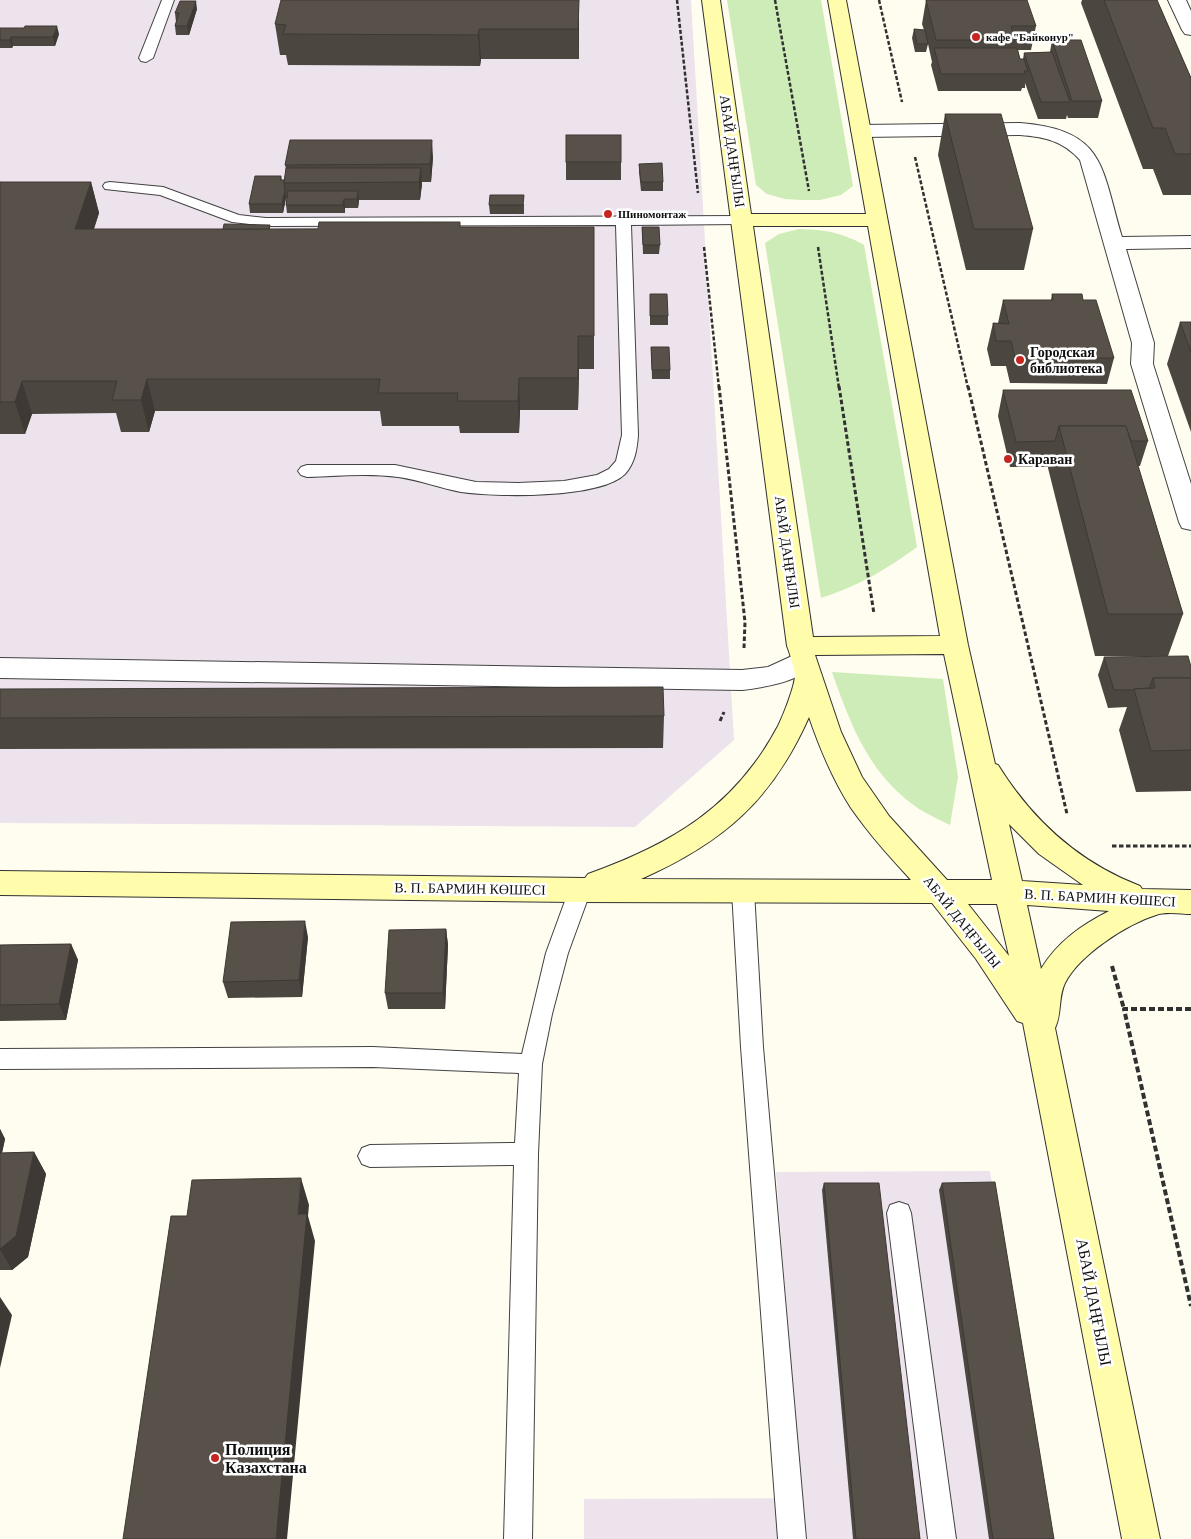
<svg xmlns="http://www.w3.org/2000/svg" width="1191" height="1539" viewBox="0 0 1191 1539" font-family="Georgia,serif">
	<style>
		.industrial { fill: #ede3ed }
		.green { fill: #ceecb7 }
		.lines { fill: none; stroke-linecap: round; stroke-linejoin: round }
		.lane-casing { stroke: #424242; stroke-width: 2 }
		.street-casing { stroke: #424242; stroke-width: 2 }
		.secondary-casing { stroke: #313131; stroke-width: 2 }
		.path-far2 { stroke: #313131; stroke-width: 2.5; stroke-dasharray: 4 2; stroke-linecap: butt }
		.path-far1 { stroke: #313131; stroke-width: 3; stroke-dasharray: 4.5 2.5; stroke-linecap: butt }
		.path { stroke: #313131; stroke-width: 4; stroke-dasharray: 6 3; stroke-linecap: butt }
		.lane { fill: #fff; fill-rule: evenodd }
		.street { fill: #fff; fill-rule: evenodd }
		.secondary { fill: #fffdab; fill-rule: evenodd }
		.wall { fill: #4c4640 }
		.shaded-wall { fill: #3e3934 }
		.building { fill: #58514a; stroke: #3e3934 }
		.poi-dot { fill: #c62520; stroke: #fff; stroke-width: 2 }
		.labels { text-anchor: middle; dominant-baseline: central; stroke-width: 5; stroke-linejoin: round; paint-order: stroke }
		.far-poi-label { font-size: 11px; font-weight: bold; fill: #0f0f0f; stroke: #fff; text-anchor: start }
		.street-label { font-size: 14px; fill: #0f0f0f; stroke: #fff }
		.poi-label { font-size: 14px; font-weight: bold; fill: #0f0f0f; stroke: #fff; text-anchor: start }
		.near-street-label { font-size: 16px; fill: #0f0f0f; stroke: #fff }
		.near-poi-label { font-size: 16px; font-weight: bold; fill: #0f0f0f; stroke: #fff; text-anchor: start }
	</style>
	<rect width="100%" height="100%" fill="#fffdf0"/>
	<g class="industrial">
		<path d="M0,0h691l43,740 -99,87 -635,-4z"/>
		<path d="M990,1171l60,368h-466v-40l217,-1 -25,-326z"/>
	</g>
	<g class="green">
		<path d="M727,0h94l32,186 -12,9 -21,5h-19l-16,-1 -18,-5 -11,-9z"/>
		<path d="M799,229c26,1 42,3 65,16l53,302c-33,24 -57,38 -96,51l-56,-355 14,-9z"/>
		<path d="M832,672l111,7 15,98 -8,48c-10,-5 -21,-10 -31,-16 -50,-34 -68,-83 -87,-137z"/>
	</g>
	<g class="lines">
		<g class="lane-casing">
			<g id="lane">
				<path d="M162,0h12l-21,58 -7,4 -5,-1 -2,-3z"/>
				<path d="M110,182l53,5 76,28 27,3 475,-2 5,1 2,3 -2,3 -5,1 -110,1 7,210c-1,14 -3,28 -13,39 -25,25 -130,23 -164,18 -21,-4 -41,-12 -63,-15 -30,-4 -61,-1 -91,0l-6,-2 -3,-4 3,-4 6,-2h88l81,17 42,1 46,-2 33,-6 12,-6 7,-8 6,-26 -6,-210 -350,1 -34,-4 -72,-27 -55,-6 -2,-3 2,-3z"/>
				<path d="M580,881l7,3 4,6 -23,63 -16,61 -10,50 -4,90 -6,385h-28l10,-374 -144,2 -8,-3 -4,-8 4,-8 8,-3 145,-2 4,-70 -146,-6 -373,2v-20l373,-2 149,7 24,-101 23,-63 4,-6z"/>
				<path d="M743,882l7,3 4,6 9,156 43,492h-28l-37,-492 -9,-156 4,-6z"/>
				<path d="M899,1202l9,3 3,8 45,326h-28l-41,-326 3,-8z"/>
			</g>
		</g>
		<g class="street-casing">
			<g id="street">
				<path d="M1168,0h18l5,11v24l-6,-1 -3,-4z"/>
				<path d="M1020,123c86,7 81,44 102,114l69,-1v12l-65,1 28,94 -1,21 38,120v46l-9,-2 -3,-6 -48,-158 1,-21 -52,-183c-17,-19 -35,-23 -60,-25l-159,2 -7,-2 -3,-4 3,-4 7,-2z"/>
				<path d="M803,651l9,2 4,7c-12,22 -51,27 -74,30l-742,-12v-20l742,12 26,-3z"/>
			</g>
		</g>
		<g class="secondary-casing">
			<path id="secondary" d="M702,0h18l31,214h115l-38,-214h18l122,645 27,119 3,1c35,56 80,97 142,121l2,3 49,1v24c-10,0 -25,-3 -35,1 -29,9 -77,40 -91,68 -7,14 -3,31 -10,45l105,511h-38l-99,-516 -6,-2 -41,-62 -44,-56 -358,-1 -574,-7v-24l585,7 3,-4c84,-30 147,-67 190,-148 5,-10 17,-40 17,-51 0,-4 -6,-25 -8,-29zM753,226h115l72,410 -127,1zM944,654l48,226h-45l-58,-64 -27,-39 -21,-45 -26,-77zM809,717c11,32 24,63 42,91 18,26 39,49 60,72l-270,-1c83,-37 131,-79 168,-162zM1009,824l30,30 44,31 -61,-4zM968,904h29l12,52zM1027,905l82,6c-27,14 -51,30 -68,58z"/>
		</g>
		<g class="path-far2">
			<path d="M677,0l21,193"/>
			<path d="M775,0l34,191"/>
			<path d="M879,0l23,102"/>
			<path d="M915,157l53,231"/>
			<path d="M704,247l15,141"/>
			<path d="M818,247l21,141"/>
		</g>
		<g class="path-far1">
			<path d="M719,386l26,236 -1,26"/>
			<path d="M839,386l35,228"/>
			<path d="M968,386l99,428"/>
			<path d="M720,721l4,-9"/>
			<path d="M1112,846h79"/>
		</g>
		<g class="path">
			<path d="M1112,966l12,43"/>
			<path d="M1191,1009h-67l67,297"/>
		</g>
		<use href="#lane" class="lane"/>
		<use href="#street" class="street"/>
		<use href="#secondary" class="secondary"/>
	</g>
	<g class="wall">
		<path d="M926,0l110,26 -5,24h-13l2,9h3l1,-6 26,-1 2,-12 50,61 -4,17h-30l-1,-3 -1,4h-28l-13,-36v5h-3l-1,3h-83l-7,-26 1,-3 -4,-18 -2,8h-11l-3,-14 2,-9 10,1 -2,-6z"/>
		<path d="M1082,0h75l34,78v117h-28l-10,-26h-10l-62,-166z"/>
		<path d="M197,9l-8,26h-13l-1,-9 1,-4 -1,-9z"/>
		<path d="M579,21v38h-98l-1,7 -192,-1 -2,-10h-6l-5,-31z"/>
		<path d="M0,28l59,6 -4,12h-42l-1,2h-12z"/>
		<path d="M945,114l88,115 -9,41h-58l-28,-115z"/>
		<path d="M433,157l-2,25h-9l-2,18h-61l-1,8h-13v5h-58l-1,-8 1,-5 -1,-2 -3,15h-33l-1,-9 32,-28 1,4h2l2,-11 -1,-4z"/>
		<rect x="566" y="162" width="55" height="18"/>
		<path d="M639,164l24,18v9h-22l-2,-19z"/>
		<path d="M0,182h91l8,31 -5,16h129l47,-4v4l324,-2v142h-15l-1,41h-58l-1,23h-59l-1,-7h-77l-2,-15h-225l-6,21h-28l-5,-19 -84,1 -7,20h-25z"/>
		<path d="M524,204v10h-34l-1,-9z"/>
		<path d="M642,227l18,18 -1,9h-16z"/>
		<path d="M650,294l18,22v9h-18z"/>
		<path d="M1052,294l31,6 31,58 -7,26 -97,-1 -4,-17h-15l-4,-17 6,-26h5l5,-23h48z"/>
		<path d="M1180,322h11v110l-24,-68z"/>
		<path d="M651,347l19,23v9h-18z"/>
		<path d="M1003,390l145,51 -8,25h-2l45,148 -15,42h-73l-47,-188v-1h-38l-12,-51z"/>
		<path d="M1104,657l87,10v124l-55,1 -17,-62 8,-23 -19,1 -10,-33z"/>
		<path d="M0,689l664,27 -1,32 -663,1z"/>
		<path d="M446,929l2,16 -3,64h-57l-3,-16z"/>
		<path d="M308,937l-6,60 -74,1 -5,-16z"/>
		<path d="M71,944l7,16 -12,60 -66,1v-76z"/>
		<path d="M0,1129l5,10 -3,14 32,-1 12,22 -18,83 -16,13h-12z"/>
		<path d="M824,1183l96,356h-67l-31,-349z"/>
		<path d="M942,1183l112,356h-65l-50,-349z"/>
	</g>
	<g class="shaded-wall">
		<path d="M579,0v59l-1,-30z"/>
		<path d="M196,1l1,8 -8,26 -2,-9z"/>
		<path d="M57,26l2,8 -4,12 -2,-9z"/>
		<path d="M479,29l2,30 -1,7 -2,-31z"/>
		<path d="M11,37l2,9 -1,2 -2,-8z"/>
		<path d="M432,140l1,17 -2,25 -1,-18z"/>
		<path d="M421,168l1,17 -2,15 -1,-18z"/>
		<path d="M91,182l8,31 -16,48 -8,-32z"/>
		<path d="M285,190l1,8 -3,15 -1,-9z"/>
		<path d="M358,191l1,9 -1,8 -1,-9z"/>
		<path d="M344,199l1,9v5l-2,-8z"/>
		<path d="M578,336l1,33 -1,41z"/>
		<path d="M519,378l1,32 -1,23 -1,-32z"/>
		<path d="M147,379l8,32 -6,21 -8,-32z"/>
		<path d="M22,381l10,33 -7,20 -10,-32z"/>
		<path d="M305,921l3,16 -6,60 -3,-17z"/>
		<path d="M446,929l2,16 -3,64 -2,-16z"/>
		<path d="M71,944l7,16 -12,60 -7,-16z"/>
		<path d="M0,1129l5,10 -5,23z"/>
		<path d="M34,1152l12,22 -18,83 -16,13 -12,-21z"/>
		<path d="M301,1178l8,27 -1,11 7,25 -28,298h-11l22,-325z"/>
		<path d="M0,1297l12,18 -12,53z"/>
	</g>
	<g class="building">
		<path d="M281,0h298l-1,29h-99l-1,6 -195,-1 3,-9 -11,-1z"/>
		<path d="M926,0h101l9,26h-25l4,14h-79z"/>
		<path d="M1104,0h53l34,78v76h-16l-10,-26h-12z"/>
		<path d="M180,1h16l-9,25h-12l4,-13h-4z"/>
		<path d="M25,26h32l-4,11h-42l-1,3h-10v-12h24z"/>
		<path d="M914,29l11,1 3,14h-11z"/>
		<path d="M1052,40h29l21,61h-30z"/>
		<path d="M934,48h83l3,11h4l4,12h-4l1,3h-84z"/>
		<path d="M1052,52l18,50h-29l-17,-49z"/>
		<path d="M945,114h56l32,115h-59z"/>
		<rect x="566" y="135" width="55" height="27"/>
		<path d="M290,140h142l-2,24 -145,1z"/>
		<path d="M662,163l1,19h-22l-2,-18z"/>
		<path d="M286,168h135l-2,14 -135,1z"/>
		<path d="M255,176h26l-1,4h4v3l1,7 -3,14h-33z"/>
		<path d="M0,182h91l-16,47h243l1,-7h141v5h134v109h-16v42h-59l-1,23h-61l1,-8h-80l2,-14h-233l-6,21h-29l5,-19h-95l-7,21h-15z"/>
		<path d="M288,191h70l-1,8h-13l-1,6h-57z"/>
		<path d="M490,195h34l-1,10h-34z"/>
		<path d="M224,224l46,1 -1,4h-46z"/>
		<path d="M642,227h17l1,18h-17z"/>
		<path d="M650,294h17l1,22h-18z"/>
		<path d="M1052,294h30l1,6h13l18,58h-99l-4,-17h-15l-3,-18 16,1 -6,-24h50z"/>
		<path d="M1180,322h11v30z"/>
		<path d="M651,347h18l1,23h-18z"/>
		<path d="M1003,390h128l17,51h-17l-5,-15h-67l-4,15 -39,1z"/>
		<path d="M1059,426h67l57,188h-75z"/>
		<path d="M1188,656l3,11v11h-38l-4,10 -15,1 -1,1h-19l-10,-33z"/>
		<path d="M1153,678h38v72l-40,1 -17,-62 21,-1z"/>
		<path d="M663,687l1,29 -664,2v-29z"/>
		<path d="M305,921l-6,59 -76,2 8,-60z"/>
		<path d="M446,929l-3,64h-58l4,-63z"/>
		<path d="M71,944l-12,60 -59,1v-60z"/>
		<path d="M34,1152l-18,84 -16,13v-96z"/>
		<path d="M301,1178l-3,36h9l-31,325h-153l48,-323h16l5,-36z"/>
		<path d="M995,1182l59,357h-61l-51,-356z"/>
		<path d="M824,1183h55l41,356h-64z"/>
	</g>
	<g class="poi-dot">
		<circle cx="976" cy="37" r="5"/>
		<circle cx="608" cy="214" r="5"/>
		<circle cx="1020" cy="360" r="5"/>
		<circle cx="1008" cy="459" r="5"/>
		<circle cx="215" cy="1458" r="5"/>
	</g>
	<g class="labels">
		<g class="far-poi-label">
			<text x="986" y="37">кафе "Байконур"</text>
			<text x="618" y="214">Шиномонтаж</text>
		</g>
		<g class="street-label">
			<text transform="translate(732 151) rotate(82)">АБАЙ ДАҢҒЫЛЫ</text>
			<text transform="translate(787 552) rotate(82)">АБАЙ ДАҢҒЫЛЫ</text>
			<text transform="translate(470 889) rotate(1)">В. П. БАРМИН КӨШЕСІ</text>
			<text transform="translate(1100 898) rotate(3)">В. П. БАРМИН КӨШЕСІ</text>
			<text transform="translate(962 922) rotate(51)">АБАЙ ДАҢҒЫЛЫ</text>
		</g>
		<g class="poi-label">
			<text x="1030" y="352">Городская<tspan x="1030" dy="16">библиотека</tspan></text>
			<text x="1018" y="459">Караван</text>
		</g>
		<g class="near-street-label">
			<text transform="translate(1094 1302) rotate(79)">АБАЙ ДАҢҒЫЛЫ</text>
		</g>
		<g class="near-poi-label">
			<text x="225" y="1449">Полиция<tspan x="225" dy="18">Казахстана</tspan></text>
		</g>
	</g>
</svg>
